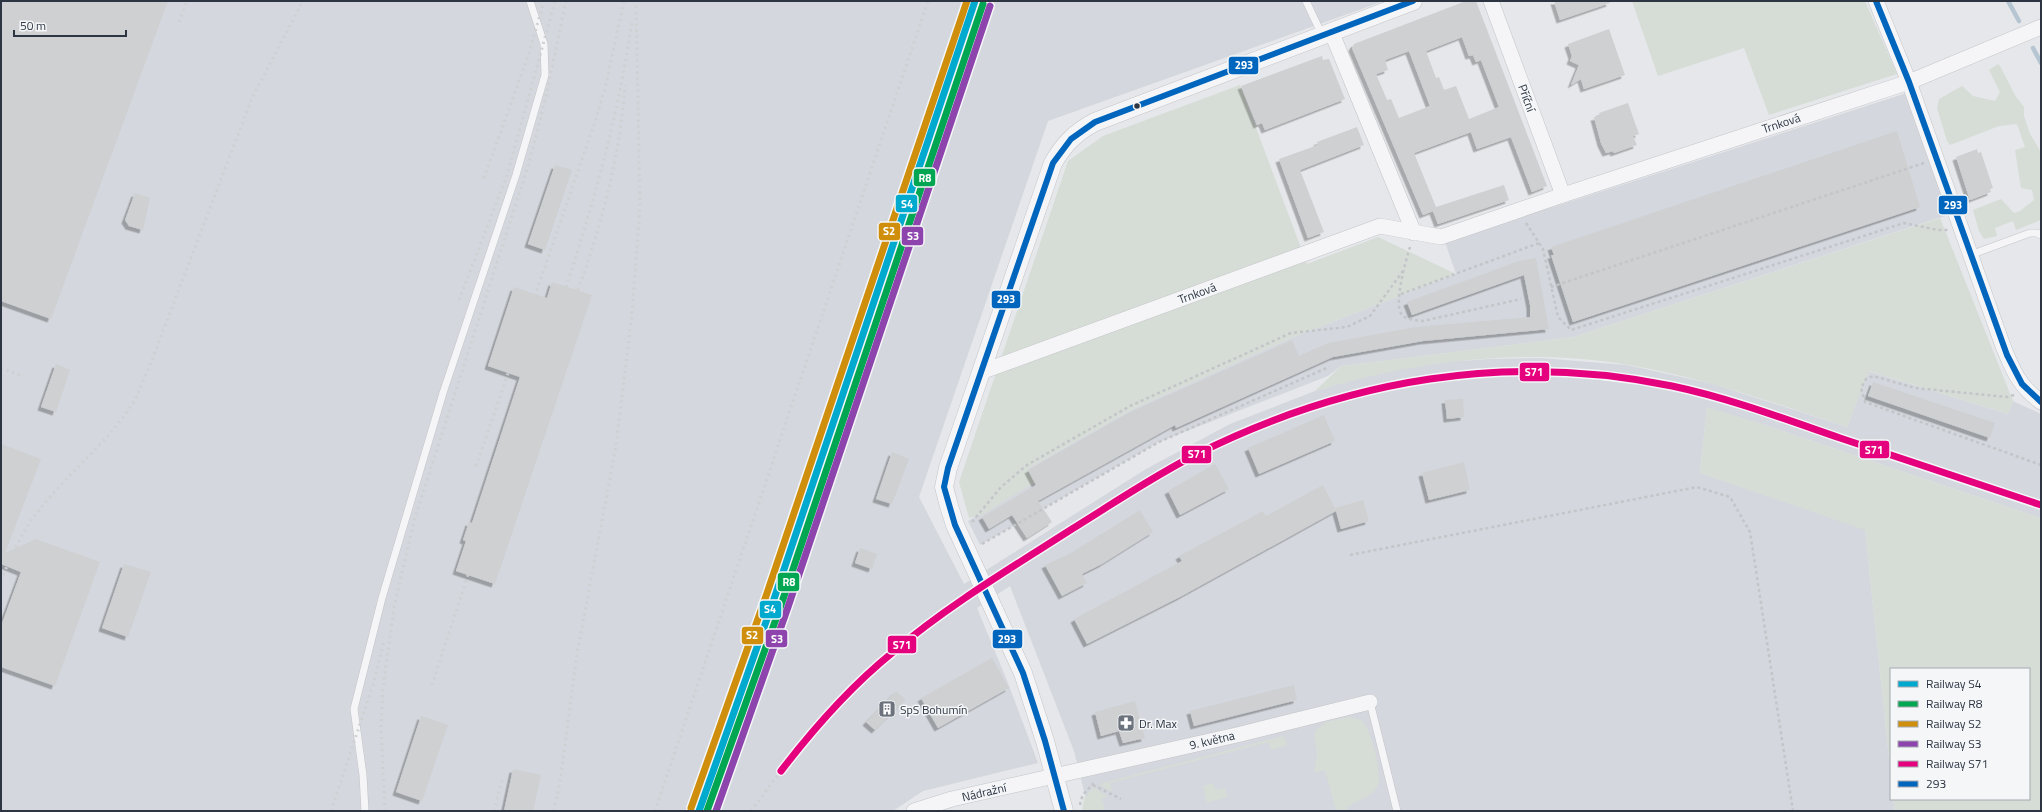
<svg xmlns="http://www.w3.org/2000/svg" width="2042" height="812" viewBox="0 0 2042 812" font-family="'Titillium Web',sans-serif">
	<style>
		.built { fill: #d4d7dd }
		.green { fill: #d6ddd6 }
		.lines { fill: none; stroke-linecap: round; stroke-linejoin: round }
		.stream { stroke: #b6c5d2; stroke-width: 4.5 }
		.building { fill: #ced0d2; fill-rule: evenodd; filter: url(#shadow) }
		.service-casing { stroke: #c3c5c8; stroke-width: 8 }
		.minor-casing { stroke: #c3c5c8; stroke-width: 16 }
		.tertiary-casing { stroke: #c3c5c8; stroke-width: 19 }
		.path { stroke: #c3c5c9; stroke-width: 2.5; stroke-dasharray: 3 3; stroke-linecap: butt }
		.service { stroke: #f5f5f7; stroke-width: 7 }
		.minor { stroke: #f5f5f7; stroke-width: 15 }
		.tertiary { stroke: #f5f5f7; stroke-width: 18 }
		.rail { stroke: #ced0d2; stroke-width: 3; stroke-dasharray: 2 4; stroke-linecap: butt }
		.bus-1-casing { stroke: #f4f6f8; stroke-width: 9 }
		.bus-1 { stroke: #0065bd; stroke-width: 6 }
		.rail-1-casing { stroke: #f4f6f8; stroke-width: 10 }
		.rail-2-casing { stroke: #f4f6f8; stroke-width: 10 }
		.rail-3-casing { stroke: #f4f6f8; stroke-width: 10 }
		.rail-4-casing { stroke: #f4f6f8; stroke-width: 10 }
		.rail-5-casing { stroke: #f4f6f8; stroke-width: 10 }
		.rail-1 { stroke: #00a9ce; stroke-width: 7 }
		.rail-2 { stroke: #00a651; stroke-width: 7 }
		.rail-3 { stroke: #cf8f0d; stroke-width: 7 }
		.rail-4 { stroke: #8e44ad; stroke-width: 7 }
		.rail-5 { stroke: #e5007d; stroke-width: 7 }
		.bus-dot { fill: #2d3543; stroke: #f4f6f8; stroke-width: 1.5 }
		.labels { text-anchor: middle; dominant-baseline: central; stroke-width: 3; stroke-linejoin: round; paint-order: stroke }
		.street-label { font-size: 12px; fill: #2d3543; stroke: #f4f6f8 }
		.poi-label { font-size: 12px; fill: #2d3543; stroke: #f4f6f8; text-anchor: start }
		.line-badge { stroke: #f4f6f8; stroke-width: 1.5 }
		.badge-label { font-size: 11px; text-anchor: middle; font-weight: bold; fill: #fff }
	</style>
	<defs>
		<filter id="shadow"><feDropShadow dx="-3.5" dy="3.5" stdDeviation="0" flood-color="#0004"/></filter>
	</defs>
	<rect width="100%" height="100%" fill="#e5e7ea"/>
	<g class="built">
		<path d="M1,1h1383l-336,120 -129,376 45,87 182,-115 84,-45 85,-33 41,-12 43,-10 46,-7 44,-3 51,-1 87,7 86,19 134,43 21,-56 140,43 5,-13 28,13v104l-276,-93 -58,-17 -7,65 165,56 26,248v22h2l2,12h-806l-15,-60 -64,-165 -33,22 31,75 30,80 -115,28 -30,20h-892z"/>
		<path d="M1913,91l41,122 -381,124 -232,29 -13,10 -169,66 -179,103 -12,-24 67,-39 -8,-13 104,-59 160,-72 165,-64 -11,-32z"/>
	</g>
	<g class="green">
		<path d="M1632,1h233l32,73 -128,41 -25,-67 -86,28z"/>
		<path d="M1998,64l2,2 16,31 8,10v9l6,18 11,18v68l-25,10 -3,-9 -18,7 2,8 -13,3 -5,-8 -6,-21 28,-11 13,14 6,-2 14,-11 -2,-10 -11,-2 -6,-38 10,-3 -8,-23 -18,2 -49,19 -3,-4 -10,-33 2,-9 23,-13 11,10 22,5 5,-9 -11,-22z"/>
		<path d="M1240,85l67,179 71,-27 78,37 -165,64 -160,72 -104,59 8,13 -53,33 -13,3 -10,-36 109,-321 35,-25z"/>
		<path d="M1940,218l73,183 -5,13 -139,-43 -22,56c-72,-24 -143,-49 -218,-62 -105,-18 -213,-4 -314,26l26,-25 232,-29z"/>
		<path d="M1707,407l58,18 276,93v293h-146l-2,-12h136v-130h-138v108l-26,-247 -165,-57z"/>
		<path d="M1349,717c5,1 10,1 14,5 9,10 20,54 14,65 -8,14 -24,12 -32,24h-9l-11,-41 -11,3 3,-20 -3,-17 2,-6 10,-8z"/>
		<path d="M1283,736l4,6 -2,4 -14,4 -2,-8 -159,41 2,9 -13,-8z"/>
		<path d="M1213,783l2,7 10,-2 2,9 -20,6 -4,-17z"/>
		<path d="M1094,787l14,10 -6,1 3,13h-23l2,-12z"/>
	</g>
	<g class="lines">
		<g class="stream">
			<path d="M2008,1l11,20"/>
			<path d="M2033,48l8,15"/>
		</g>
	</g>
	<g class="building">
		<path d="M1,1h167l-117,318 -50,-18z"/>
		<path d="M1466,1h10l71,185 -15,6 -21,-55 -34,12 -6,-17 -57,21 22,54 68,-22 5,15 -71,24 -5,-13 -10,4 -71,-167 2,-4zM1462,37l7,19 4,-1 3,7 5,-2 18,47 -30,12 -13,-33 -12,4 -5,-13 -3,1 -10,-27zM1409,51l21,55 -31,12 -8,-19 -4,1 -11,-26 12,-4 -3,-10z"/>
		<path d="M1554,1h55l1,2 -50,17z"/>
		<path d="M1609,29l16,46 -41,14 -3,-10 -10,6 8,-20 -9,-4 2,-5 -4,-12z"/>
		<path d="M1322,56l1,4 6,-1 16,40 -80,31 -3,-7 -5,2 -16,-39z"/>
		<path d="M1628,103l11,31 -6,2 4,9 -23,8 -1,-2 -7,2 -5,-10 -7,-26 6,-1 -1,-3z"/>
		<path d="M1357,127l7,18 -64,25 24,62 -16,6 -29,-79 39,-14 -1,-3z"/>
		<path d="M1897,131l23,76 -347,115 -22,-67h3l-3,-8z"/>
		<path d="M1977,149l1,4 3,-1 12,36 -3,1 1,3 -21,8 -14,-43z"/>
		<path d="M555,165l17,5 -27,80 -17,-6z"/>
		<path d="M135,193l15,5 -7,32 -14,-4 -4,-6z"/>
		<path d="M1536,258l13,71 -126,12 -90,16 -157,71 -1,-3 -137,76 14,21 -25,16 -15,-23 -23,14 -7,-12 54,-32 -8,-15 14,-8 88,-50 162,-72 7,16 29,-13 88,-16 114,-10v-12l-6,-30 -112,40 -5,-13 112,-41z"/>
		<path d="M552,282l40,13 -97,289 -39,-13 10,-30 -3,-1 6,-18 3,1 48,-146 -32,-11 26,-79 33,11z"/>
		<path d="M56,364l14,6 -14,42 -15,-5z"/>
		<path d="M1873,382l122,41 -5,15 -122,-42z"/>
		<path d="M1463,399l1,18 -17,2 -2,-19z"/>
		<path d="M1324,415l11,26 -76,33 -11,-26z"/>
		<path d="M1,444l40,15 -36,94 31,-14 64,23 -45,124 -54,-19v-41l20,-54 -20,-8z"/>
		<path d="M892,452l17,7 -17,45 -16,-5z"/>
		<path d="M1464,462l6,28 -41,10 -7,-27z"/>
		<path d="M1215,464l14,25 -49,26 -12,-24z"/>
		<path d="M1323,485l12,23 28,-8 6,21 -28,8 -5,-18 -156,86 -93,47 -13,-25 108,-58 -3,-5 84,-45 3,5z"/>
		<path d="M1140,510l13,22 -51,32 -20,10 5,9 -25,13 -17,-31 26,-12z"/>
		<path d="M860,548l17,6 -5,15 -17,-6z"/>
		<path d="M124,564l27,8 -23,65 -26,-9z"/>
		<path d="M992,658l17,30 -71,40 -17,-30z"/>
		<path d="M1294,685l3,15 -103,26 -4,-15z"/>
		<path d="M896,691l10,9 -31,30 -9,-8z"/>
		<path d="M1135,701l10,37 -22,5 -4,-12 -18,5 -6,-24z"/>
		<path d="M421,716l27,9 -26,76 -26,-9z"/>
		<path d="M513,769l28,6 -8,36h-29z"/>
	</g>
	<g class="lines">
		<g class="service-casing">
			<g id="service">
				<path d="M1306,1l16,34"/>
				<path d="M1970,255l60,-22h7l4,2"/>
				<path d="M1370,702l27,109"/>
				<path d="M365,811l-2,-36 -9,-66 28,-111 61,-205 73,-218 29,-100 -1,-31 -14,-43"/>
			</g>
		</g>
		<g class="minor-casing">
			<g id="minor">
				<path d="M1491,1l72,194"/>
				<path d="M1876,1l33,81 94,264c10,25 16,40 38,56"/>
				<path d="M1331,31l83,202"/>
				<path d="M981,372l399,-146 61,11 122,-42 346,-113 132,-55"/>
				<path d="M914,811l38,-12 289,-65 129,-32"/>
			</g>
		</g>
		<g class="tertiary-casing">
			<path id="tertiary" d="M1064,811l-19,-70 -22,-68 -68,-148 -6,-19 -5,-19 4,-19 105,-305c11,-19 23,-31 42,-41l318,-121"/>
		</g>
		<g class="path">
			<path d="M1526,223l17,26 15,68 13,13 333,-107 34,7h10"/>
			<path d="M1410,247c-4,13 -17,57 -8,68 5,5 14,5 21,6l98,-22"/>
			<path d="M1551,287l373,-124"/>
			<path d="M1401,294l138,-51"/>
			<path d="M2014,395l-7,2 -92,-9 -42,-12 -7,3 -5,9 4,14 176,63"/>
			<path d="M972,522l29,-35 26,-22 103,-59 161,-73 56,-6 23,-11 33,-45"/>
			<path d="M982,544l177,-102 170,-75"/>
			<path d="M1350,555l347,-68 33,10 20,35 43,279"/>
			<path d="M1093,785l28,14"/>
			<path d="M1080,805c1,-9 6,-15 13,-20l-1,-2"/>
		</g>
		<use href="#service" class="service"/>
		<use href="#minor" class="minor"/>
		<use href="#tertiary" class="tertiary"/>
		<g class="rail">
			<path d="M179,22l8,-21"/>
			<path d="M484,178l44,-122 16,-55"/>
			<path d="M566,287c29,-87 53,-176 66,-266"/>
			<path d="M578,290c24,-66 42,-135 47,-205"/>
			<path d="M459,300l48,-125 48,-174"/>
			<path d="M1,368l19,7"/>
			<path d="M476,466l120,-347 10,-35 18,-83"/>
			<path d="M1,580c9,-21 18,-43 32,-62 29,-40 70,-70 98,-112 8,-12 13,-28 19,-41l102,-267 51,-97"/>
			<path d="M432,685l36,-110"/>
			<path d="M331,811l42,-126 11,-44"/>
			<path d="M385,811l-4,-84 2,-39 11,-81 20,-86 115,-358 17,-67 20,-95"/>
			<path d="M494,811l8,-31"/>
			<path d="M554,811l6,-29 17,-128 39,-208 16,-133 8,-107 -4,-205"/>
			<path d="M655,811l273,-810"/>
			<path d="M751,811l30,-40"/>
		</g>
		<g class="bus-1-casing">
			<g id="bus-1">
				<path d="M1876,1l33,81 98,273 15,29 19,18"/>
				<path d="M1064,811l-19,-70 -22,-68 -68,-148 -11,-38 4,-19 105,-305 18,-24 24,-17 318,-121"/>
			</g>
		</g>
		<use href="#bus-1" class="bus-1"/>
		<g class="rail-1-casing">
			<path id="rail-1" d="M699,811l74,-209 202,-601"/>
		</g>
		<g class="rail-2-casing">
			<path id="rail-2" d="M707,811l74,-206 202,-601"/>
		</g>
		<g class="rail-3-casing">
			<path id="rail-3" d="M691,808l74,-209 202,-598"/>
		</g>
		<g class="rail-4-casing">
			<path id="rail-4" d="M716,811l72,-204 202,-601"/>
		</g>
		<g class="rail-5-casing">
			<path id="rail-5" d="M781,771c33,-43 69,-84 111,-118 55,-47 119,-85 180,-124 42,-26 83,-54 127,-76 149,-74 309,-101 473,-67 57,12 113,33 168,52 67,23 134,45 201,67"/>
		</g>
		<use href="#rail-1" class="rail-1"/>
		<use href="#rail-2" class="rail-2"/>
		<use href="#rail-3" class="rail-3"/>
		<use href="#rail-4" class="rail-4"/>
		<use href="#rail-5" class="rail-5"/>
	</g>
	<defs>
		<g id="building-square" transform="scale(0.9)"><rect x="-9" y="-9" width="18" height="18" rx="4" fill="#6d737d" stroke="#f4f6f8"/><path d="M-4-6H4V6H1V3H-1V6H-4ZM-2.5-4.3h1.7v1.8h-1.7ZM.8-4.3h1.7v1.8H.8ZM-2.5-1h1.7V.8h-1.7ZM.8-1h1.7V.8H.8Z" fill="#fff"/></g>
		<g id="pharmacy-square" transform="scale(0.9)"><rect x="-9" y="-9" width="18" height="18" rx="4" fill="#6d737d" stroke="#f4f6f8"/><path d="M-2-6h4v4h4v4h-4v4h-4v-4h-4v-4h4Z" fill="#fff"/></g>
	</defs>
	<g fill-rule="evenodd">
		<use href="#building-square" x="887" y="709"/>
		<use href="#pharmacy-square" x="1126" y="723"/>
	</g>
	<circle class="bus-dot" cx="1137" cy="106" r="3.5"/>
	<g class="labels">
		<g class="street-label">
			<text transform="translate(1527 98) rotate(70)">Příční</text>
			<text transform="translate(1781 123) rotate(-18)">Trnková</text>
			<text transform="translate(1197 293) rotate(-20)">Trnková</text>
			<text transform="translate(1212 740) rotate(-13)">9. května</text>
			<text transform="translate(984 792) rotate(-13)">Nádražní</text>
		</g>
		<g class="poi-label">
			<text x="900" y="709">SpS Bohumín</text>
			<text x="1139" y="723">Dr. Max</text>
		</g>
	</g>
	<g class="line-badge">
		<rect x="1228" y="56" width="31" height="19" rx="4" fill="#0065bd"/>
		<rect x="913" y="168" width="23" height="19" rx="4" fill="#00a651"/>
		<rect x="895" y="194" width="23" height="19" rx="4" fill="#00a9ce"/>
		<rect x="1938" y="195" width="30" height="20" rx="4" fill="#0065bd"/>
		<rect x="878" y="222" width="23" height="19" rx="4" fill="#cf8f0d"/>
		<rect x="901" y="226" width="23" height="20" rx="4" fill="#8e44ad"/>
		<rect x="991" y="290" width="30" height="19" rx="4" fill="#0065bd"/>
		<rect x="1519" y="362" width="31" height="20" rx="4" fill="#e5007d"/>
		<rect x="1859" y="440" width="31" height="19" rx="4" fill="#e5007d"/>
		<rect x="1181" y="445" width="31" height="19" rx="4" fill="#e5007d"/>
		<rect x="777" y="572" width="23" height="20" rx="4" fill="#00a651"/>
		<rect x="759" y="600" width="23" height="19" rx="4" fill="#00a9ce"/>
		<rect x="741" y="626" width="23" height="19" rx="4" fill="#cf8f0d"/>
		<rect x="765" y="629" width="23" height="19" rx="4" fill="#8e44ad"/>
		<rect x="992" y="629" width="31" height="20" rx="4" fill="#0065bd"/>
		<rect x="887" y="635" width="30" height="19" rx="4" fill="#e5007d"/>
	</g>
	<g class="badge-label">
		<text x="1244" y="69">293</text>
		<text x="925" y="182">R8</text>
		<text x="907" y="208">S4</text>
		<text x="1953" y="209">293</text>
		<text x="889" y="235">S2</text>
		<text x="913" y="240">S3</text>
		<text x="1006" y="303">293</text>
		<text x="1534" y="376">S71</text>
		<text x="1874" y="454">S71</text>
		<text x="1197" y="458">S71</text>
		<text x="789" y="586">R8</text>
		<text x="770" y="613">S4</text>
		<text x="752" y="639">S2</text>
		<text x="777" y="643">S3</text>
		<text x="1007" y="643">293</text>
		<text x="902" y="649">S71</text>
	</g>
	<rect width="2042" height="812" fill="none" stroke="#2d3543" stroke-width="4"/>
	<rect x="1890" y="668" width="140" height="132" fill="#f4f6f8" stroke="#a4a9b0"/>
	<rect x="1898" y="681" width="20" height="6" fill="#00a9ce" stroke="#a4a9b0"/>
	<text x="1926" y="688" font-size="12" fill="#2d3543">Railway S4</text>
	<rect x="1898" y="701" width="20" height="6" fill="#00a651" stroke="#a4a9b0"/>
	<text x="1926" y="708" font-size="12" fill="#2d3543">Railway R8</text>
	<rect x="1898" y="721" width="20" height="6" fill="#cf8f0d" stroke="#a4a9b0"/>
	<text x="1926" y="728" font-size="12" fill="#2d3543">Railway S2</text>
	<rect x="1898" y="741" width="20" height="6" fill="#8e44ad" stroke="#a4a9b0"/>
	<text x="1926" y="748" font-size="12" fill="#2d3543">Railway S3</text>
	<rect x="1898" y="761" width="20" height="6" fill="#e5007d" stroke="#a4a9b0"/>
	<text x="1926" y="768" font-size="12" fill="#2d3543">Railway S71</text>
	<rect x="1898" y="781" width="20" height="6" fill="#0065bd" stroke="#a4a9b0"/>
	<text x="1926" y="788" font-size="12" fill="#2d3543">293</text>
	<path d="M14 30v6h112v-6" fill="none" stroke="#2d3543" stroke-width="2"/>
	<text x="20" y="30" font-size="12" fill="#2d3543" stroke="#f4f6f8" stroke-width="3" paint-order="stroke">50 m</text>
</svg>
